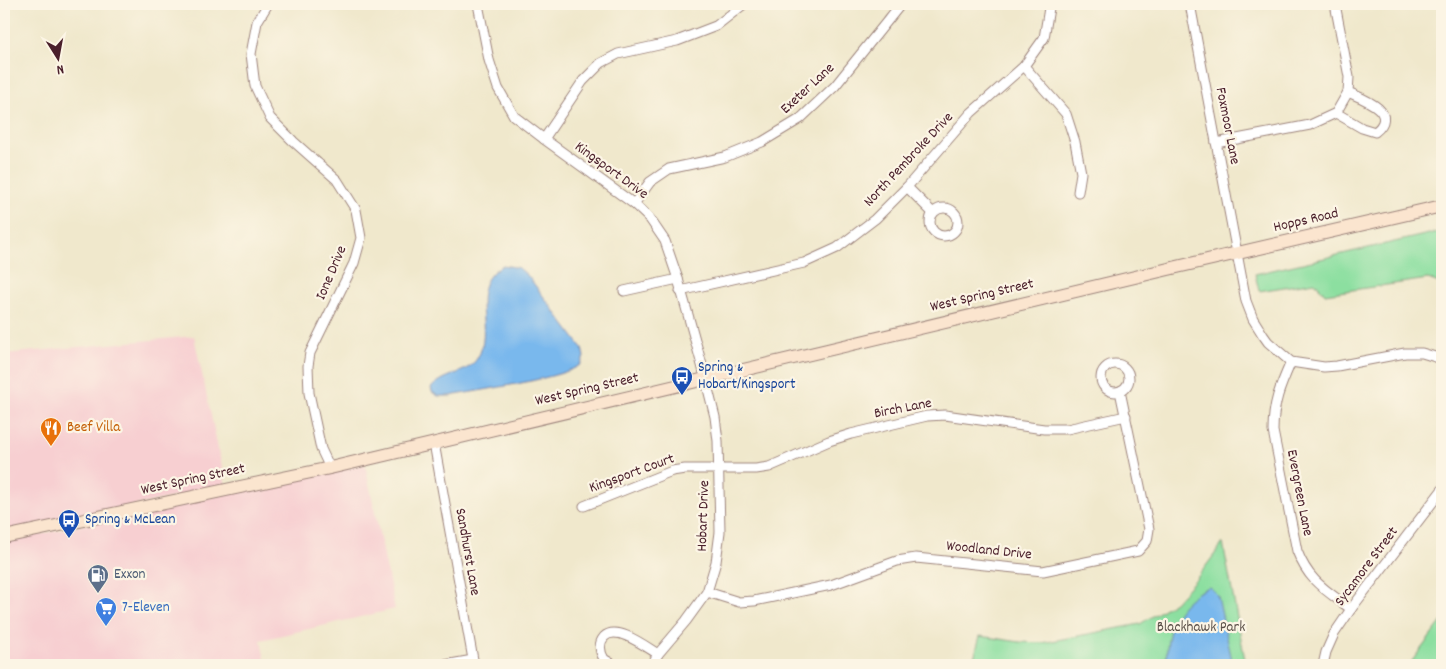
<svg xmlns="http://www.w3.org/2000/svg" width="1446" height="669" viewBox="0 0 1446 669" font-family="Dekko,sans-serif">
	<style>
		.built { fill: #f7cfd1 }
		.green { fill: #8cdfa0; stroke: #6b7f66 }
		.water { fill: #79b8ed; stroke: #626c8c }
		.lines { fill: none; stroke-linecap: round; stroke-linejoin: round }
		.street-casing { stroke: #9d847c; stroke-width: 11 }
		.secondary-casing { stroke: #9d847c; stroke-width: 14 }
		.street { stroke: #fff; stroke-width: 9 }
		.secondary { stroke: #fbe5cf; stroke-width: 12 }
		.labels { text-anchor: middle; dominant-baseline: central; stroke-width: 4.5; stroke-linejoin: round; paint-order: stroke }
		.street-label { font-size: 15px; fill: #4a1f2b; stroke: #fcf5e5 }
		.transit-label { font-size: 15px; fill: #164399; stroke: #fcf5e5; text-anchor: start }
		.food-label { font-size: 15px; fill: #c56008; stroke: #fcf5e5; text-anchor: start }
		.service-label { font-size: 15px; fill: #4e5e75; stroke: #fcf5e5; text-anchor: start }
		.shop-label { font-size: 15px; fill: #366cbe; stroke: #fcf5e5; text-anchor: start }
		.park-label { font-size: 15px; fill: #5a4f48; stroke: #fcf5e5 }
	</style>
	<rect width="100%" height="100%" fill="#fcf5e5"/>
	<filter id="ink" filterUnits="userSpaceOnUse"><feTurbulence type="fractalNoise" baseFrequency=".02" numOctaves="2"/><feDisplacementMap in="SourceGraphic" scale="10" xChannelSelector="R" yChannelSelector="G"/><feConvolveMatrix kernelMatrix="1 2 1 2 8 2 1 2 1" color-interpolation-filters="sRGB"/></filter>
	<filter id="wash" filterUnits="userSpaceOnUse"><feTurbulence type="fractalNoise" baseFrequency=".0096" numOctaves="4" result="noise"/><feDisplacementMap in="SourceGraphic" scale="20" xChannelSelector="R" yChannelSelector="G"/><feGaussianBlur stdDeviation="1.12" result="paint"/><feColorMatrix in="noise" values="0 0 0 0 0 0 0 0 0 0 0 0 0 0 0 0 0 1.4 0 .05"/><feComposite in="paint" operator="in"/></filter>
	<g filter="url(#wash)">
		<rect width="100%" height="100%" fill="#f0e8cc"/>
		<g class="built">
			<path d="M194,336l32,150 -222,47v-179z"/>
			<path d="M365,464l30,145 -134,31 5,25h-262v-123z"/>
		</g>
		<g class="green">
			<path d="M1442,231v53l-14,-5 -103,15 -10,-12 -56,9 -4,-17z"/>
			<path d="M1223,543l23,122h-274l8,-29 40,6 22,1 98,-19 35,-22 22,-24z"/>
			<path d="M1442,621v44h-33z"/>
		</g>
		<g class="water">
			<path d="M503,265l16,3 9,8 54,72 2,9c-1,2 -2,5 -3,7 -14,14 -107,27 -131,32h-12l-6,-4 -1,-4c16,-17 39,-12 49,-35 12,-30 -14,-68 23,-88z"/>
			<path d="M1209,587l5,4 4,6 15,68h-67c1,-36 7,-62 43,-78z"/>
		</g>
	</g>
	<g filter="url(#ink)">
		<g class="lines">
			<g class="street-casing">
				<g id="street">
					<path d="M268,4l-11,18 -6,32 4,32 15,32 23,23 44,39 19,30 5,28 -7,25 -44,90 -2,13 1,27 12,56 9,19"/>
					<path d="M478,4l11,56 9,28 16,28 30,23 90,65 16,15 15,22 13,38 24,86 13,52 3,24 2,91 -4,30 -9,30 -21,29 -28,33 -6,11"/>
					<path d="M1190,4l56,297 7,18 10,16 5,7 23,20 33,5 13,-1 68,-13h17l20,6"/>
					<path d="M1024,66l42,48 9,28 6,31 -3,19"/>
					<path d="M1336,113l26,15 13,4c25,-20 -11,-33 -27,-40"/>
					<path d="M544,139l39,-58 18,-18 17,-9 59,-13 39,-15 28,-22"/>
					<path d="M1216,143l94,-18 26,-12 12,-21 1,-15 -14,-73"/>
					<path d="M907,187l26,26"/>
					<path d="M634,204l16,-22 19,-13 56,-12 37,-15 38,-23 35,-33 66,-82"/>
					<circle cx="944" cy="222" r="14"/>
					<path d="M624,291l54,-12"/>
					<path d="M680,291l124,-28 33,-15 38,-29 32,-32 64,-74 53,-47 20,-28 5,-30 -1,-4"/>
					<path d="M1291,362c-11,25 -18,41 -18,69l24,120c12,31 29,39 54,58"/>
					<circle cx="1115" cy="378" r="14"/>
					<path d="M434,443l40,222"/>
					<path d="M584,506l88,-35 13,-2h71l13,-2 60,-26 22,-7 76,-18 18,-1 99,14h23l59,-13"/>
					<path d="M707,592l32,10 15,-1 77,-16 66,-24 19,-3 127,13 95,-20 9,-10 2,-12 -29,-138"/>
					<path d="M445,665l28,-5"/>
					<path d="M614,665l-10,-6c-4,-7 -6,-15 0,-22 13,-13 42,10 54,17"/>
					<path d="M1323,665l3,-13 8,-18 17,-25 91,-119"/>
				</g>
			</g>
			<g class="secondary-casing">
				<path id="secondary" d="M4,537l326,-69 847,-201 265,-61"/>
			</g>
			<use href="#street" class="street"/>
			<use href="#secondary" class="secondary"/>
		</g>
	</g>
	<defs>
		<g id="bus-pin" transform="scale(1.125)"><path d="M0 17L-7.5 6A9.5 9.5 0 1 1 7.5 6Z" fill="#1a4fb4" stroke="#fcf5e5"/><path d="M-5-6H5V4H4V6H2V4H-2V6H-4V4H-5ZM-3.5-4V0h7V-4ZM-3.5 1.2v1.5H-2V1.2ZM2 1.2v1.5H3.5V1.2Z" fill="#fff"/></g>
		<g id="restaurant-pin" transform="scale(1.125)"><path d="M0 17L-7.5 6A9.5 9.5 0 1 1 7.5 6Z" fill="#e8710a" stroke="#fcf5e5"/><path d="M-5-6h1v4h1v-4h1v4h1v-4h1v5L-1.5 .5V6h-2V.5L-5-1ZM5-6V6H3V1.5H1.5Q1.5-4 5-6Z" fill="#fff"/></g>
		<g id="fuel-pin" transform="scale(1.125)"><path d="M0 17L-7.5 6A9.5 9.5 0 1 1 7.5 6Z" fill="#5c6f8a" stroke="#fcf5e5"/><path d="M-5.5-6h7V0h2V4h1.3V-2.5L3-4.5l.8-.8L6-3V5H2.5V1h-1V6h-7ZM-4.2-4.7v3.2H.2V-4.7Z" fill="#fff"/></g>
		<g id="supermarket-pin" transform="scale(1.125)"><path d="M0 17L-7.5 6A9.5 9.5 0 1 1 7.5 6Z" fill="#3f7fe0" stroke="#fcf5e5"/><path d="M-6-5.5h2.5l.6 2H6L4.5 2H-2.5L-4.4-4H-6ZM-1.5 3.2a1.3 1.3 0 1 0 .1 0ZM3 3.2a1.3 1.3 0 1 0 .1 0Z" fill="#fff"/></g>
	</defs>
	<g fill-rule="evenodd">
		<use href="#bus-pin" x="682" y="377"/>
		<use href="#restaurant-pin" x="51" y="428"/>
		<use href="#bus-pin" x="69" y="520"/>
		<use href="#fuel-pin" x="98" y="575"/>
		<use href="#supermarket-pin" x="106" y="608"/>
	</g>
	<g class="labels">
		<g class="street-label">
			<text transform="translate(808 89) rotate(-43)">Exeter Lane</text>
			<text transform="translate(1227 126) rotate(79)">Foxmoor Lane</text>
			<text transform="translate(909 160) rotate(-47)">North Pembroke Drive</text>
			<text transform="translate(611 171) rotate(36)">Kingsport Drive</text>
			<text transform="translate(1306 221) rotate(-13)">Hopps Road</text>
			<text transform="translate(332 273) rotate(-67)">Ione Drive</text>
			<text transform="translate(982 296) rotate(-13)">West Spring Street</text>
			<text transform="translate(587 390) rotate(-13)">West Spring Street</text>
			<text transform="translate(903 409) rotate(-11)">Birch Lane</text>
			<text transform="translate(632 474) rotate(-20)">Kingsport Court</text>
			<text transform="translate(193 480) rotate(-12)">West Spring Street</text>
			<text transform="translate(1299 493) rotate(79)">Evergreen Lane</text>
			<text transform="translate(704 516) rotate(-88)">Hobart Drive</text>
			<text transform="translate(989 551) rotate(6)">Woodland Drive</text>
			<text transform="translate(467 552) rotate(80)">Sandhurst Lane</text>
			<text transform="translate(1367 567) rotate(-53)">Sycamore Street</text>
		</g>
		<g class="transit-label">
			<text x="698" y="368">Spring &amp;<tspan x="698" dy="17">Hobart/Kingsport</tspan></text>
			<text x="85" y="520">Spring &amp; McLean</text>
		</g>
		<g class="food-label">
			<text x="67" y="428">Beef Villa</text>
		</g>
		<g class="service-label">
			<text x="114" y="575">Exxon</text>
		</g>
		<g class="shop-label">
			<text x="122" y="608">7-Eleven</text>
		</g>
		<g class="park-label">
			<text x="1201" y="628">Blackhawk Park</text>
		</g>
	</g>
	<rect width="1446" height="669" fill="none" stroke="#fcf5e5" stroke-width="20"/>
	<g transform="translate(58 58) rotate(169)" stroke="#fcf5e5" stroke-width="4" paint-order="stroke">
	<path d="M0-4L9 19L0 12L-9 19Z" fill="#4a1f2b"/>
	<text y="-8" font-size="14" font-weight="bold" text-anchor="middle" fill="#4a1f2b">N</text>
	</g>
</svg>
